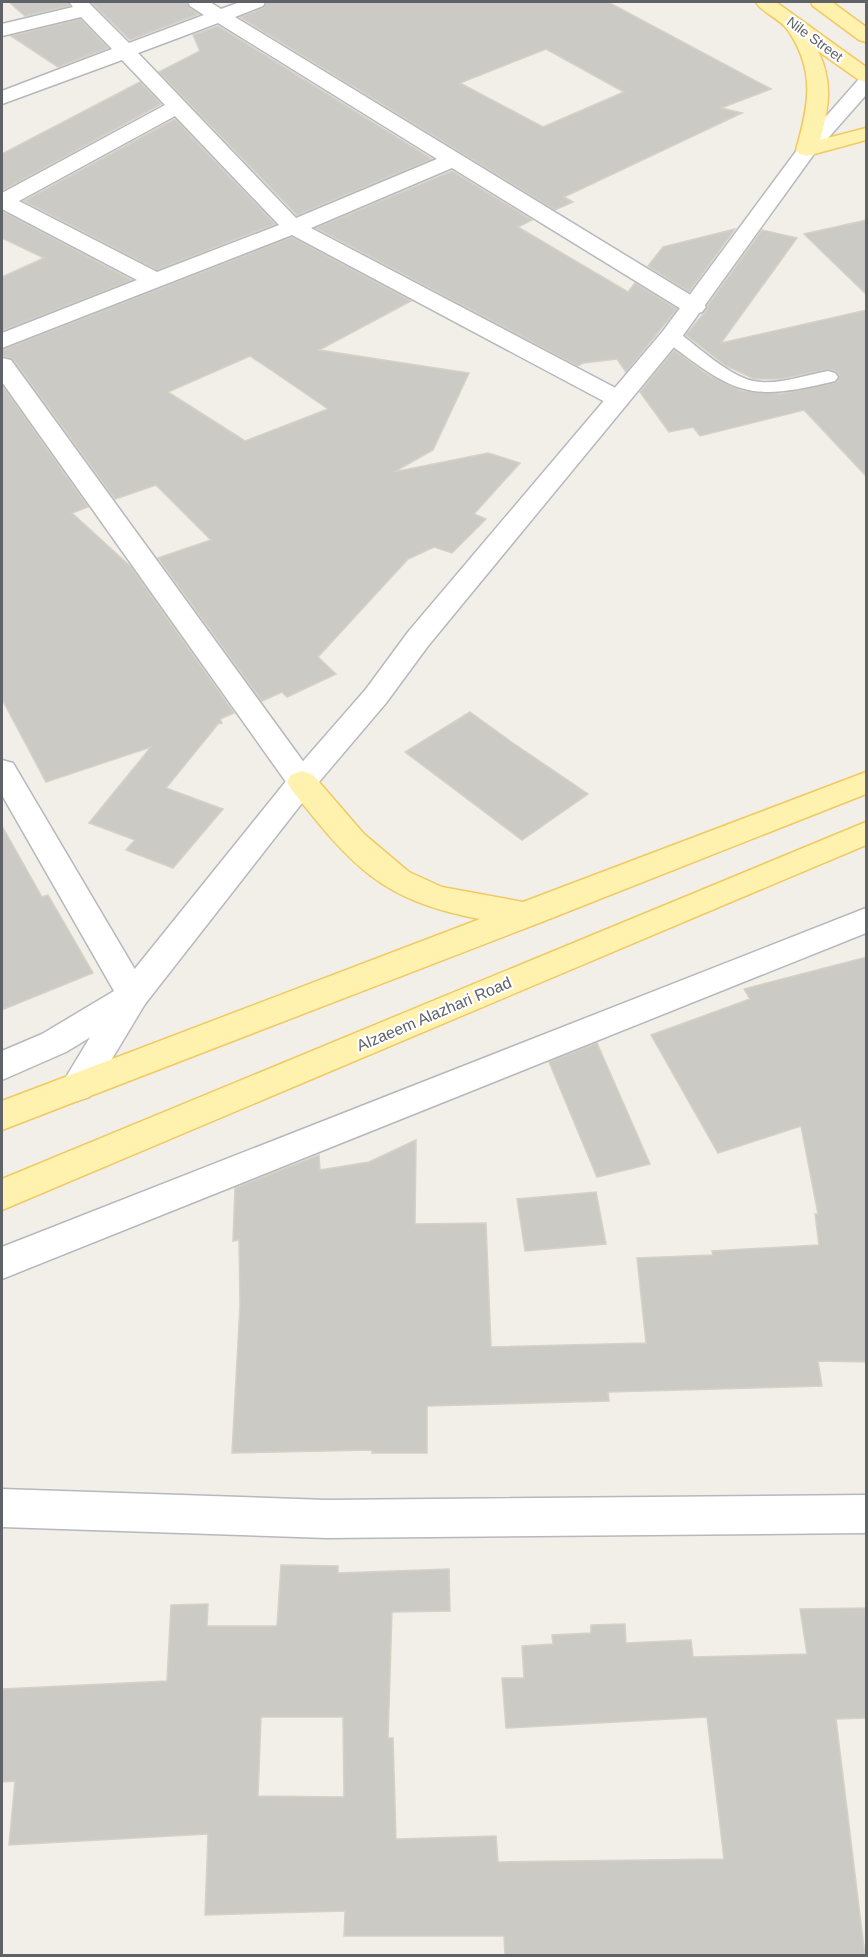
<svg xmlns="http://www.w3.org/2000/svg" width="868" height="1957" viewBox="0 0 868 1957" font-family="Helvetica,sans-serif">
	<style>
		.building { fill: #cccac5; stroke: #d6d1c6; stroke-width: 1.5; fill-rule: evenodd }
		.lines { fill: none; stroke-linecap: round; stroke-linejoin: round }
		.lane-casing { stroke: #b5b8bc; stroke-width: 3 }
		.street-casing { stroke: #b5b8bc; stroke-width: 3 }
		.secondary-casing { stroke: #b6babf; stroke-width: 3 }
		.primary-casing { stroke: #f2c960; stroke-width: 3 }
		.lane { fill: #fff; fill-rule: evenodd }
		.street { fill: #fff; fill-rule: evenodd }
		.secondary { fill: #fff; fill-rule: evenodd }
		.primary { fill: #fff2af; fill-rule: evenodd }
		.labels { text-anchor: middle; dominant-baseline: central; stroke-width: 4.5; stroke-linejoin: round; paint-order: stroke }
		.far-street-label { font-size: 14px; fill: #5f6368; stroke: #fff }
		.street-label { font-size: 16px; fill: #5f6368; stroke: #fff }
	</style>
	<rect width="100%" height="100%" fill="#f1efe8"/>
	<g class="building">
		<path d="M9,2h58l2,4 -44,10z"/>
		<path d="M91,2h95l3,6 10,6 -69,26z"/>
		<path d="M267,2h341l163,87 -50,19 21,5 -178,84 9,5 -18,8 -315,-193 24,-9zM546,49l78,43 -81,35 -83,-44z"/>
		<path d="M80,19l28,29 -50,19 -47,-31z"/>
		<path d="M218,26l214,133 -135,56 -138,-143 41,-21 -7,-16z"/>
		<path d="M140,82l21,22 -159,87v-37z"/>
		<path d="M175,119l100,105 -118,46 -133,-69z"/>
		<path d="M452,171l80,49 -14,7 110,65 7,-9 42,26 -51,63 -9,-13 -34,4 -5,3 -262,-138z"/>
		<path d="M2,211l130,69 -130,51v-54l42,-19 -42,-20z"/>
		<path d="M867,220v75l-63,-61z"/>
		<path d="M735,229l-46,63 -41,-26 15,-19z"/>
		<path d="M762,230l35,8 -76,105 146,-33v167l-63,-67 -104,26 -7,-9 -24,5 -29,-40 34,-42 33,24 35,17 39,3 56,-12 3,-6 -4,-5 -7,-2 -48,10h-27l-29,-14 -39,-30 22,-27v-3z"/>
		<path d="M292,237l119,64 -92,49 150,23 -36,77 -39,22 94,-19 32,10 -46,51 12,5 -34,34 -18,-6 -26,12 -90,98 18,17 -49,23 -5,-5 -20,9 -104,-143 53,-18 -55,-55 -41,14 -102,-140 -11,-3v-6zM250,356l24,16 54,37 -83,32 -77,-49z"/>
		<path d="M2,385l86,122 -16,6 59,54 103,146 -14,6 2,4 -4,1 -52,64 57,21 -50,59 -47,-18 9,-10 -46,-17 62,-76 -105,35 -44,-83z"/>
		<path d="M470,712l40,29 78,53 -66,46 -117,-88z"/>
		<path d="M2,826l40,71 6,-2 45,78 -91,37z"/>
		<path d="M867,957v405l-49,-1 4,25 -214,6 1,9 -182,5v47h-55v-3l-140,3 8,-148 -1,-65 -6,1 2,-53 84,-33 1,15 49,-8 47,-22 -1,84 71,-1 5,124 155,-4 -9,-85 76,-3 -1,-4 107,-6 -4,-31h3l-17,-88 -83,27 -67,-118 99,-36 -6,-10z"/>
		<path d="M597,1043l53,121 -53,13 -48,-115z"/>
		<path d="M596,1192l10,52 -81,7 -8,-52z"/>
		<path d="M281,1565l57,1v7l111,-4 1,42 -58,1 -4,126h5l3,101 100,-3 2,26 226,-3 -17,-142 -201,11 -4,-50h22l-2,-32 31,-2 -1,-9 39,-2v-8l34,-1 1,19 65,-3 2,17 114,-3 -7,-45 67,-1v110l-31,1 29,237h-360l-1,-20h-160l1,-25 -140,4 3,-81 -199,11 6,-64 -13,1v-93l165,-8 4,-76 37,-1 -1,22h70zM261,1717h82l1,80 -86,-1z"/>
	</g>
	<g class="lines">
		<g class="lane-casing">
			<path id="lane" d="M671,330l7,2c20,15 50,43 75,49 24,5 52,-6 75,-10l7,2 3,4 -3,4c-89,22 -100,12 -171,-41l-3,-4 3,-4z"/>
		</g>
		<g class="street-casing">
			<g id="street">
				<path d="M69,2h19l41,41 75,-28 -14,-9 -2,-4h22l11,7 19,-7h25l-2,4 -28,11 467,285 4,5 -4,5 -8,2 -8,-2 -234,-144 -141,60 316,166 3,5 -3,5 -9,2 -9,-2 -317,-169 -290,113v-15l135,-53 -135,-71v-16l163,-88 -43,-45 -120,44v-13l110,-42 -31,-32 -79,19v-12l71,-17zM218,23l219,136 -141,59 -158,-165zM175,116l104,109 -122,47 -138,-71z"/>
				<path d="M2,358l9,2 302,415 4,7 -4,7 -11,4 -11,-4 -289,-407z"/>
				<path d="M2,760l11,3 137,232 -5,9 -79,48 -64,28v-29l40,-17 72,-43 -112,-196z"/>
				<path d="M866,908v25l-864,346v-32z"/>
				<path d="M2,1489l325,11 539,-5v38l-539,5 -325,-11z"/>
			</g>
		</g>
		<g class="secondary-casing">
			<path id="secondary" d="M866,77v18l-52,59 -135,187 -251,305 -42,57 -73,86 -168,215 -56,93 -12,4 -12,-4 -5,-10 61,-101 170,-211 75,-86 42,-57 255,-301 137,-185 59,-67z"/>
		</g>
		<g class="primary-casing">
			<g id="primary">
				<path d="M756,2h20l90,65v15l-7,-2 -41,-29c15,30 11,57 2,89l46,-12v12l-59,16 -7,-2 -4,-4c13,-45 20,-80 -9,-121 -8,-11 -25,-16 -31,-27z"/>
				<path d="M811,2h21l34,25v15l-7,-2 -46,-34z"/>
				<path d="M302,771l11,4 51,59 45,38 33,15 81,15 343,-130v22l-327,129 -537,207v-29l478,-182c-100,-19 -128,-53 -189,-130l-4,-7 4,-7z"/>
				<path d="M866,822v23l-864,365v-31z"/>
			</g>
		</g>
		<use href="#lane" class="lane"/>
		<use href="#street" class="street"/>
		<use href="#secondary" class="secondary"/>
		<use href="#primary" class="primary"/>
	</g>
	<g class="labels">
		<g class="far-street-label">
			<text transform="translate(815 39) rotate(36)">Nile Street</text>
		</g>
		<g class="street-label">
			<text transform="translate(434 1014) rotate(-23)">Alzaeem Alazhari Road</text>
		</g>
	</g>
	<rect width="868" height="1957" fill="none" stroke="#5f6368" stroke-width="6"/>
</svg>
